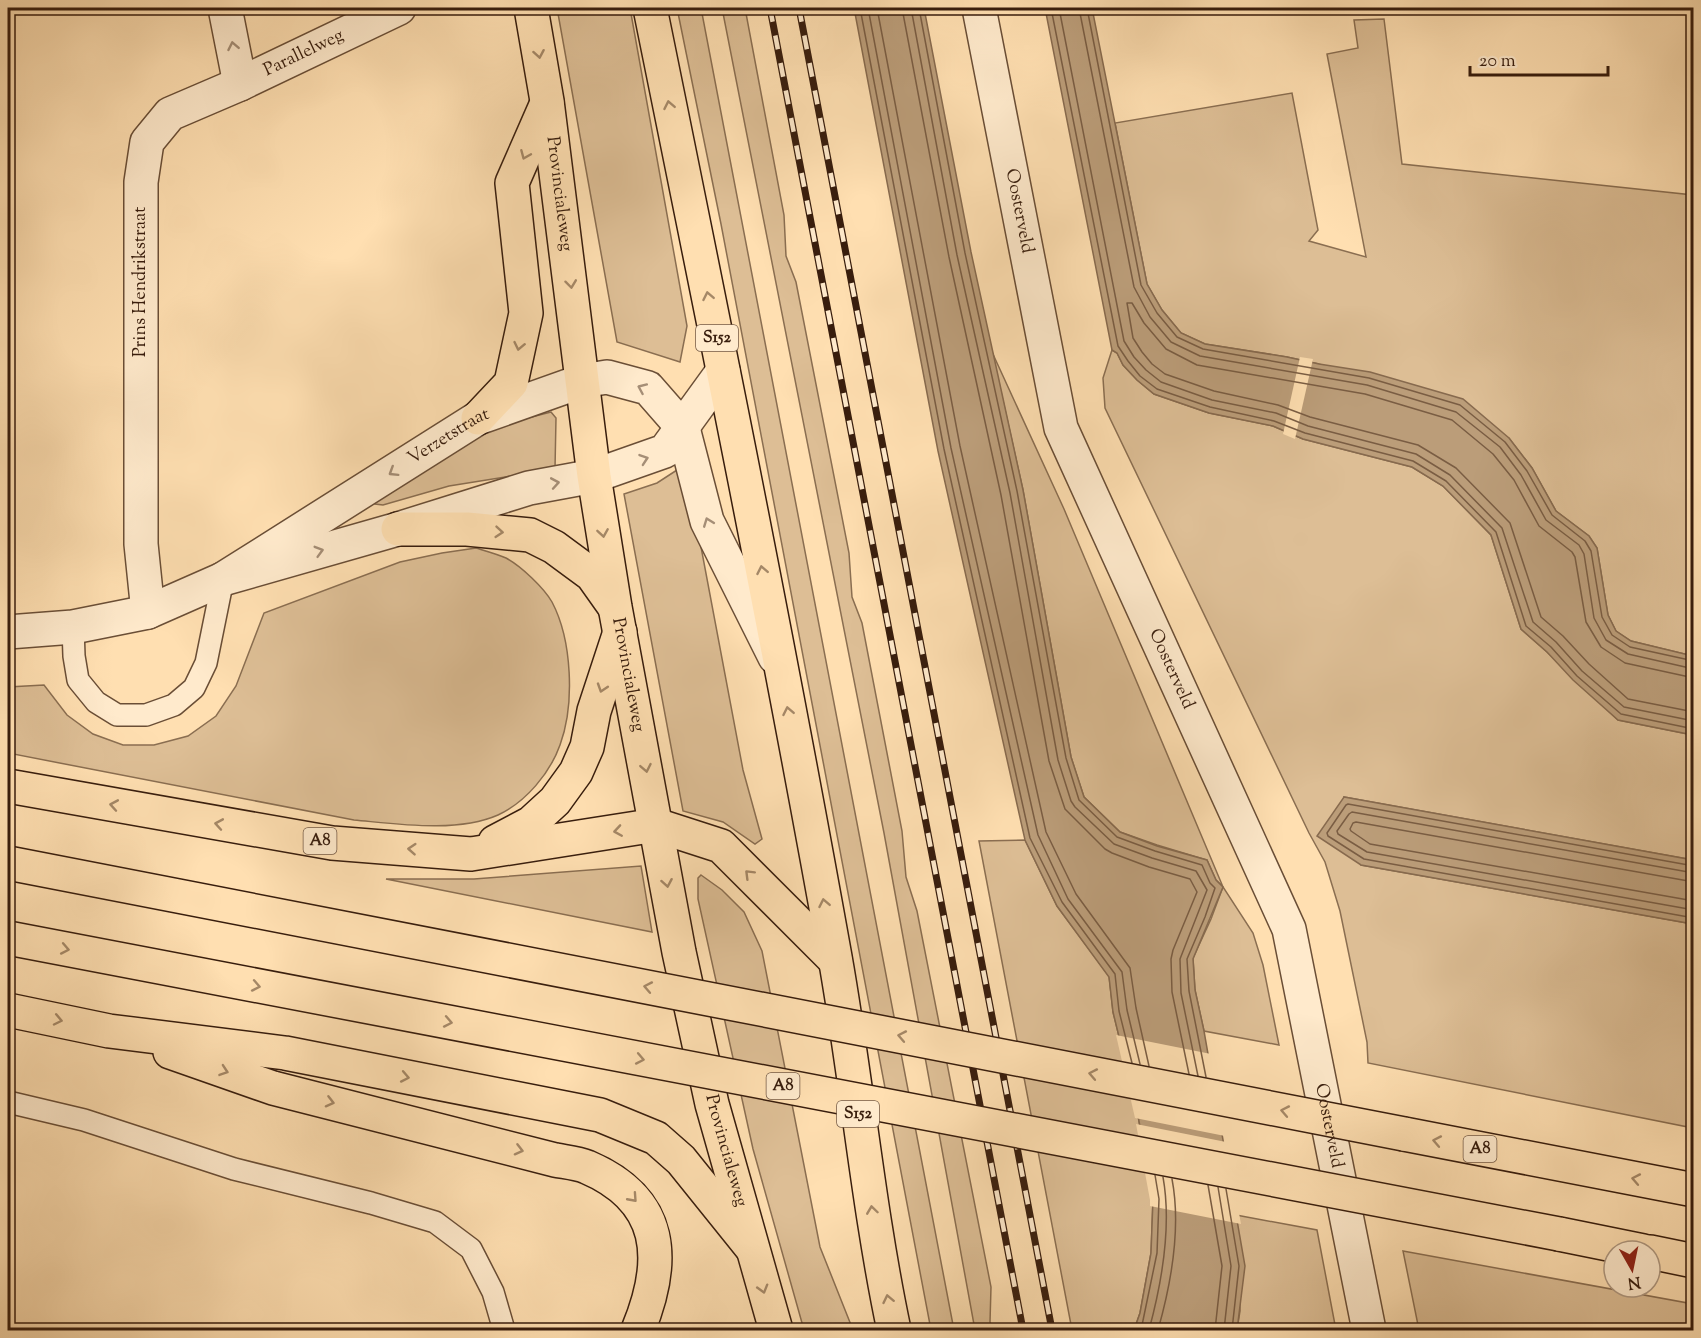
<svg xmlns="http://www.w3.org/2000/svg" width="1701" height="1338" viewBox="0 0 1701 1338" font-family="'Sorts Mill Goudy',serif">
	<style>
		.green { fill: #ddbe95; stroke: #8a6e51; stroke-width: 1.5 }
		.water { fill: #bb9d79; stroke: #876a4e; stroke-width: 1.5 }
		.pier { fill: #ffdfb1 }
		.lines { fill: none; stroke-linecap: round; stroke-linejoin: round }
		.shore { stroke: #7a5d43; stroke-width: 1.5 }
		.lane-casing { stroke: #6a4e36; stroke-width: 24 }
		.street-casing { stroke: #6a4e36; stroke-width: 36 }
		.primary-casing { stroke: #381d0d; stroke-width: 36 }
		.highway-casing { stroke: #381d0d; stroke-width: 36 }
		.lane { stroke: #ffeacc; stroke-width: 21 }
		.street { stroke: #ffeacc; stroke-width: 33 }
		.primary { stroke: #ffdfb1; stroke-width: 33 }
		.highway { stroke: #ffdfb1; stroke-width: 33 }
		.rail-casing { stroke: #381d0d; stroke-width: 7 }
		.rail { stroke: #ffeacc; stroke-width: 4.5; stroke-dasharray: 14; stroke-linecap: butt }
		.highway-bridge-casing { stroke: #381d0d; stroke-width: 36; stroke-linecap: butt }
		.highway-bridge { stroke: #ffdfb1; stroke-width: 33 }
		.oneway { stroke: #a58e76 }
		.oneway2 { stroke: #a58867 }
		.labels { text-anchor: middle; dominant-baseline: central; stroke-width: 6; stroke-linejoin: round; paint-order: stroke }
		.shield { fill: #ffeacc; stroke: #745a46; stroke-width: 1.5 }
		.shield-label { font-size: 16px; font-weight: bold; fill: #381d0d }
		.street-label { font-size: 18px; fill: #381d0d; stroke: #ffeacc }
	</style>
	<rect width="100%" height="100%" fill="#ffdfb1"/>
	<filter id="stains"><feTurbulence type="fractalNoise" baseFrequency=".00333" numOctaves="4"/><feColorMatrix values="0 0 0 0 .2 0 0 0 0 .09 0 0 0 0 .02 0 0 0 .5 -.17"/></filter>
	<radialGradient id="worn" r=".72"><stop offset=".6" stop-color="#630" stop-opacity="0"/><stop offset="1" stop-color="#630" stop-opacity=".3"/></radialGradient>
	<g class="green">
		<path d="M557,8h73l57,318 -7,36 -63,-20z"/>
		<path d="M677,8h24l253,1322h-23l-210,-1106z"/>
		<path d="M722,8h23l39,207 2,41 10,26 53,271 3,44 10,26 40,208 4,46 11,34 74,376 -1,35 4,8h-19l-91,-497z"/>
		<path d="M1384,19l18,145 291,31v461l-62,-15 -15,-10 -8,-16 -11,-67 -8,-12 -33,-25 -24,-43 -23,-30 -190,-74 -32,-7 -82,-13 -24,-11 -19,-23 -15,-26 -32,-161 177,-30 26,137 -9,11 57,16 -39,-203 31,-6 -4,-28z"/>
		<path d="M1112,350l5,3 6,12 14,15 17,14 55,19 64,13 30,13 109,28 31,19 48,49 30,94 26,23 71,68 75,15v125l-349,-63 17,68 332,59v204l-325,-65 -1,-21 -27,-131 -15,-49 -16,-29 -204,-425 -2,-30z"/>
		<path d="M992,352l72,157 159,378 30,46 10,32 16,80 -75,-14 -9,-41 -2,-32 18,-39 12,-32 -7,-7 -9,-20 -50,-15 -37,-13 -36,-35 -13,-40 -48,-267z"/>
		<path d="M551,412l5,6 -1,51 -106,17 -66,19 -8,-1 -1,-10 104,-60 34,-12z"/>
		<path d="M677,470l21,61 45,239 19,69 -7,5 -32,-22 -40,-11 -59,-317 33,-11z"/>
		<path d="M476,548c10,3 21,6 30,10 15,8 38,30 46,44 20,38 23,102 8,143 -10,28 -34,57 -62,70 -41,18 -100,9 -144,5l-346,-67v-66l36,-2 23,30 26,19 30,11h31l34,-9 28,-20 20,-30 28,-73 136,-51 42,-9z"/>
		<path d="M1025,840l32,66 52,70 4,36 24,98 16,89 -2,54 -11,60 -6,17h-62l-93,-489z"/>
		<path d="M641,866l11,66 -266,-53h88z"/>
		<path d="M701,875l21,15 22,22 18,39 58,296 33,83h-49l-51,-181 -55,-250v-21z"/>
		<path d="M1236,1215l81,15 19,100h-99l3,-19z"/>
		<path d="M1403,1251l290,53v26h-274z"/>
	</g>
	<g class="water">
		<path d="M854,8h70l47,244 52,238 48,267 13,40 36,35 37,14 50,14 9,20 7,7 -30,72 2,31 9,41 41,235 -8,64h-103l6,-17 11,-60 2,-54 -16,-89 -24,-98 -4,-35 -52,-71 -32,-66 -87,-389z"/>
		<path d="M1045,8h47l55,276 15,26 19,23 24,11 82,13 32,7 51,8 93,27 46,39 23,30 24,43 33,25 8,12 11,67 8,16 15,10 62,15v79l-75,-15 -45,-40 -26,-28 -26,-23 -30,-94 -48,-49 -31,-19 -109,-28 -30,-13 -64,-13 -55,-19 -17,-14 -14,-15 -6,-12 -5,-3z"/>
		<path d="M1344,797l349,63v64l-332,-59 -44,-29z"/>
	</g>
	<g class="pier">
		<path d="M1300,357l13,2 -18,80 -12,-5z"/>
		<path d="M1116,1035l95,19 14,82 -90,-18z"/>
		<path d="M1136,1124l90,18 15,82 -91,-18v-6z"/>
	</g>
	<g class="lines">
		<g class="shore">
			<path d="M860,8l84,441 86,389 32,64 53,72 4,37 13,52"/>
			<path d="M868,8l83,440 87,387 30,64 54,73 5,38 13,54"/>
			<path d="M877,8l83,438 86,386 30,62 54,74 6,40 13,58"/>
			<path d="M902,8l47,249 52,238 48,266 16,48 40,40 7,4 37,14 41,12 7,13 -24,58 -2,9 1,33 17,82"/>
			<path d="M911,8l46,247 53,238 48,267 13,41 4,6 39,37 38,14 44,13 11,19 -27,69 1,34 17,83"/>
			<path d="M919,8l46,245 52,238 49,267 13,42 38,37 38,14 47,14 8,18 5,5 -10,29 -18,42 2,32 17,86"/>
			<path d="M1051,8l67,338 10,15 12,15 17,13 53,18 64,14 31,12 108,28 33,20 50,51 30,94 25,21 26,29 44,38 73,15"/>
			<path d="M1059,8l65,333 10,16 12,13 15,12 51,18 64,13 32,13 108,28 34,21 52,53 31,94 23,20 26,29 42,36 70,14"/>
			<path d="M1079,8l55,279 16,30 21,25 29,14 167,29 89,27 44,35 21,28 25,45 33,25 5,9 10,64 12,22 22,14 66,15"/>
			<path d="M1087,8l54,277 16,28 20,24 26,12 166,29 91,27 45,37 22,29 25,44 33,26 6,10 11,66 10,18 18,12 64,14"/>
			<path d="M1694,678l-69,-15 -24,-16 -15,-25 -11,-65 -3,-5 -33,-26 -25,-46 -21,-26 -41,-34 -87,-26 -168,-29 -31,-16 -22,-26 -12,-20h-5l6,35 9,14 10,12 13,10 49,17 64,14 32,12 108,28 38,23 54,55 31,94 22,19 26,28 39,35 66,13"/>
			<path d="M1694,866l-346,-62 -2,1 -19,28 1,3 36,23 330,59"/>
			<path d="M1694,873l-342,-61 -3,2 -12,17 1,3 29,18 327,58"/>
			<path d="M1694,882l-338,-60 -3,1 -3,6 1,2 19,13 324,57"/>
			<path d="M1208,1185l14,81 -7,64"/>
			<path d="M1218,1187l13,79 -7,64"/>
			<path d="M1226,1189l13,77 -7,64"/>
			<path d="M1141,1330l16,-77 2,-54 -4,-24"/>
			<path d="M1149,1330c13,-48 23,-103 14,-153"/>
			<path d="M1158,1330c13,-46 23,-104 14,-151"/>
		</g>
		<g class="lane-casing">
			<g id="lane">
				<path d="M73,627l1,29 4,24 18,22 21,13h29l28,-10 20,-17 12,-25 17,-84"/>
				<path d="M8,1102l76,18 150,49 137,34 64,19 36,27 22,43 11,38"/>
			</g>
		</g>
		<g class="street-casing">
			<g id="street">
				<path d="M225,8l15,76"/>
				<path id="s1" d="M979,8l82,420 228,501 80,401"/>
				<path id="s2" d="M223,579l255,-161 104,-37 25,-4 41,11 35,40 24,93 68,136"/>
				<path id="s3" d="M148,612l-7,-68v-362l6,-40 23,-28 70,-30 159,-76"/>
				<path d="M8,632l65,-5 75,-15 75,-33 175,-50 131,-41 65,-12 71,-25 58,-80"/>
			</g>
		</g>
		<g class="primary-casing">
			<g id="primary">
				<path id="s4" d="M531,8l16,93 47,375 21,131 64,345 33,152 64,226"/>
				<path d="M650,8c64,315 128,631 185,949 22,124 33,250 59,373"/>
				<path d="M478,418l33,-35 15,-70 -14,-130 35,-80"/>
				<path d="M398,529h69l63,6 24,12 38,28 22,31"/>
			</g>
		</g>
		<g class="highway-casing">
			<g id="highway">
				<path d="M8,786l324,57 139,11 185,-29 65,21 114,114"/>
				<path d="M495,842l36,-19 24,-22 21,-29 11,-25 7,-36 26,-79"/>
				<path d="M8,1010l101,21 176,22 315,62 56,23 25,22 70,87"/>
				<path d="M170,1052l103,36 282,72c10,2 22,3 32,7 77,33 80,93 51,163"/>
				<path d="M1404,1134l290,56"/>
				<path d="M1559,1234l84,17"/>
				<path d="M1650,1252l44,9"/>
			</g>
		</g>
		<use href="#lane" class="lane"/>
		<use href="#street" class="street"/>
		<use href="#primary" class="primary"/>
		<use href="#highway" class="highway"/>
		<g class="rail-casing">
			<g id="rail">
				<path d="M770,8l253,1322"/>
				<path d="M799,8l253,1322"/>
			</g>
		</g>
		<use href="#rail" class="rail"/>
		<g class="highway-bridge-casing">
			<g id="highway-bridge">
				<path d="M8,863l1396,271"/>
				<path d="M8,938l1551,296"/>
			</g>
		</g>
		<use href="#highway-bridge" class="highway-bridge"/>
	</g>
	<defs><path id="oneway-chevron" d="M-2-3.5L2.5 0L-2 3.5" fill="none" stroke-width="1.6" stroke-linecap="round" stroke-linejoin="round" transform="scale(1.5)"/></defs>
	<g class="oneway">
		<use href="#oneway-chevron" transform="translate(233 46) rotate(-101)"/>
		<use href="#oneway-chevron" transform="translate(642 388) rotate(-156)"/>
		<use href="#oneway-chevron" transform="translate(644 459) rotate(-19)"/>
		<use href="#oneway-chevron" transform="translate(393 472) rotate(148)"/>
		<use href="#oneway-chevron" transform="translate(555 483) rotate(-10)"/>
		<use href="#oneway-chevron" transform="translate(708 522) rotate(-111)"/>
		<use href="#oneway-chevron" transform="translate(319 551) rotate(-16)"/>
	</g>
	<g class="oneway2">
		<use href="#oneway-chevron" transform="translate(539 54) rotate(80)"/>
		<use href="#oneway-chevron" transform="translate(669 105) rotate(-101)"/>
		<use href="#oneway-chevron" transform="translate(525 155) rotate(113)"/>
		<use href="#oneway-chevron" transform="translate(571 284) rotate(83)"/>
		<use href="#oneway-chevron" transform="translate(708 296) rotate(-101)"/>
		<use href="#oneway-chevron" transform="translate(519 346) rotate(102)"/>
		<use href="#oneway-chevron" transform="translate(499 532) rotate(5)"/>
		<use href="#oneway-chevron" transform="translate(603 533) rotate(81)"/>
		<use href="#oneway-chevron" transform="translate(762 570) rotate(-101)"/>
		<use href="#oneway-chevron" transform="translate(602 688) rotate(108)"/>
		<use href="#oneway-chevron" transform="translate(788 711) rotate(-101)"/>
		<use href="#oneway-chevron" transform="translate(646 768) rotate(79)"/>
		<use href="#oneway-chevron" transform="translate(114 805) rotate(-170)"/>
		<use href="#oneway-chevron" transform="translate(219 824) rotate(-170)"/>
		<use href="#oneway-chevron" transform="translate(618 831) rotate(171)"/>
		<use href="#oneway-chevron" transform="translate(412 849) rotate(-176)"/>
		<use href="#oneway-chevron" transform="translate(749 874) rotate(-135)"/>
		<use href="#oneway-chevron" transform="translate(667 883) rotate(80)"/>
		<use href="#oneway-chevron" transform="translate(824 903) rotate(-101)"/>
		<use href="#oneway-chevron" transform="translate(65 949) rotate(11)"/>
		<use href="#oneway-chevron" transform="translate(256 986) rotate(11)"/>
		<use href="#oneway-chevron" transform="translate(648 987) rotate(-169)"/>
		<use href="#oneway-chevron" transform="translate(58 1020) rotate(12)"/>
		<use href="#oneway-chevron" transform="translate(448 1022) rotate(11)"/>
		<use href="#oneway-chevron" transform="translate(902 1036) rotate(-169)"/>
		<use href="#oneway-chevron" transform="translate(640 1059) rotate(11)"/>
		<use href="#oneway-chevron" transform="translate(224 1071) rotate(19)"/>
		<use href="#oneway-chevron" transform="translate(1093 1074) rotate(-169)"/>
		<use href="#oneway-chevron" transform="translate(405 1077) rotate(11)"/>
		<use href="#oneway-chevron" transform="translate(330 1102) rotate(14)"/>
		<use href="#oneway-chevron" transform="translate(1285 1111) rotate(-169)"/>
		<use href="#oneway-chevron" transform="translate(1437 1141) rotate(-169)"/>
		<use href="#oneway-chevron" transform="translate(519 1150) rotate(14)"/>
		<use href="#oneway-chevron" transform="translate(1636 1179) rotate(-169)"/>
		<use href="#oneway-chevron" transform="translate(633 1198) rotate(48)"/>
		<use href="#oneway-chevron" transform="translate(872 1210) rotate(-98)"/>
		<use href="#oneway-chevron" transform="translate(763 1289) rotate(74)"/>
		<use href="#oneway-chevron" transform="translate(888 1299) rotate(-102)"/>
	</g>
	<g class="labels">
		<g class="shield">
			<rect x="696" y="325" width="42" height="26" rx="4.5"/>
			<rect x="303.5" y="828" width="33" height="26" rx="4.5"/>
			<rect x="766.5" y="1073" width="33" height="26" rx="4.5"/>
			<rect x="837" y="1101" width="42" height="26" rx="4.5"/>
			<rect x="1463.5" y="1136" width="33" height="26" rx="4.5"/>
		</g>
		<g class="shield-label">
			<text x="717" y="338">S152</text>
			<text x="320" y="841">A8</text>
			<text x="783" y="1086">A8</text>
			<text x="858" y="1114">S152</text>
			<text x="1480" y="1149">A8</text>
		</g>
		<g class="street-label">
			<text stroke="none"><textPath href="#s3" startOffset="654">Parallelweg</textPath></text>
			<text stroke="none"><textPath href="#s4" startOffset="188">Provincialeweg</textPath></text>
			<text stroke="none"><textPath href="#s1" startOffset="207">Oosterveld</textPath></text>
			<text transform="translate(141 282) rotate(-90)">Prins Hendrikstraat</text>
			<text stroke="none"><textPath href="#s2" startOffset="267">Verzetstraat</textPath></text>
			<text stroke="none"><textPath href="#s1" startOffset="693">Oosterveld</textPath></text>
			<text stroke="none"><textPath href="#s4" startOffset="674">Provincialeweg</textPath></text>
			<text stroke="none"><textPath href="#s1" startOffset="1179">Oosterveld</textPath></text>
			<text stroke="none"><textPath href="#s4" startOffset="1160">Provincialeweg</textPath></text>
		</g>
	</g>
	<rect width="1701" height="1338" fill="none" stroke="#ffdfb1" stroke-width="30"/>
	<rect x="9" y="9" width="1683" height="1320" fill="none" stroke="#381d0d" stroke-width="3"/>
	<rect x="15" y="15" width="1671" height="1308" fill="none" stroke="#381d0d" stroke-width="1.5"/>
	<g transform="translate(1632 1269) rotate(171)"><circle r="28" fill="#ffeacc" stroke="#af9880" stroke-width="1.5"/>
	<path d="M0-4.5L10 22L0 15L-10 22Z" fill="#8f2418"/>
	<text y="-9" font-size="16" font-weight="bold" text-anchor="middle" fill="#381d0d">N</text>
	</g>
	<path d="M1470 66v9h138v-9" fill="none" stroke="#381d0d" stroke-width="3"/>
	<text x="1479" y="66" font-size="18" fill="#381d0d" stroke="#ffeacc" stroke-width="4.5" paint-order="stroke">20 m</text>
	<rect width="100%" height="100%" filter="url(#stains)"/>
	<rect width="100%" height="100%" fill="url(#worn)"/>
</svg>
